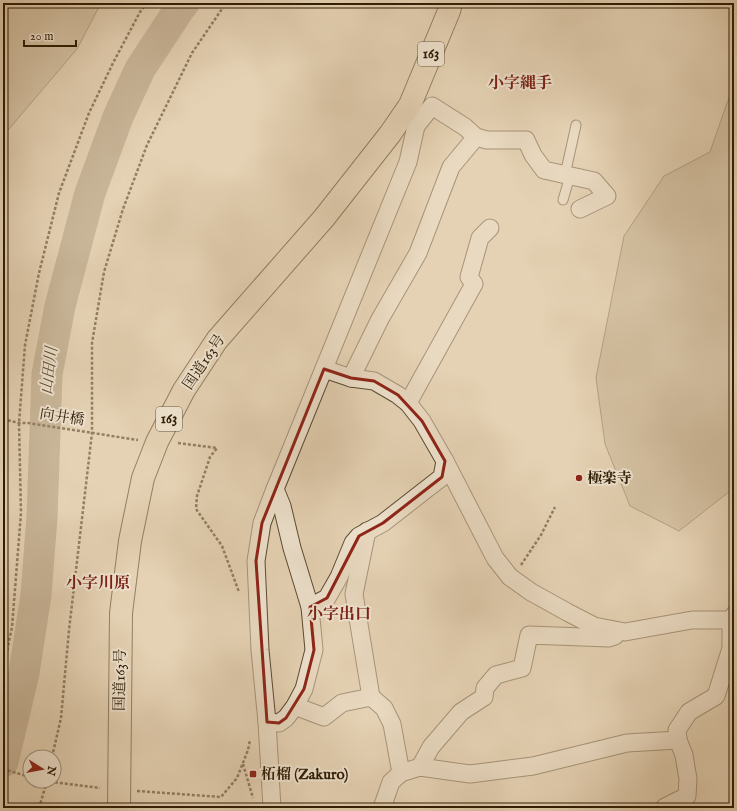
<svg xmlns="http://www.w3.org/2000/svg" width="737" height="811" viewBox="0 0 737 811" font-family="'IM FELL English','Noto Serif JP',serif">
	<style>
		.green { fill: #c6b396; stroke: #7a684d }
		.lines { fill: none; stroke-linecap: round; stroke-linejoin: round }
		.river { stroke: #a79478; stroke-width: 31 }
		.service-casing { stroke: #5c4a30; stroke-width: 11 }
		.minor-casing { stroke: #5c4a30; stroke-width: 19 }
		.trunk-casing { stroke: #2e1c04; stroke-width: 24 }
		.path { stroke: #2e1c04; stroke-width: 2.5; stroke-dasharray: 3 2; stroke-linecap: butt }
		.service { stroke: #eee2ce; stroke-width: 9 }
		.minor { stroke: #eee2ce; stroke-width: 17 }
		.trunk { stroke: #e5d2b4; stroke-width: 22 }
		.marked { fill: none; stroke: #8f2418; stroke-width: 3; stroke-linejoin: round }
		.poi-dot { fill: #8f2418; stroke: #eee2ce; stroke-width: 1.5 }
		.labels { text-anchor: middle; dominant-baseline: central; stroke-width: 4; stroke-linejoin: round; paint-order: stroke }
		.shield { fill: #eee2ce; stroke: #685741; stroke-width: 1 }
		.shield-label { font-size: 14px; font-weight: bold; fill: #2e1c04 }
		.street-label { font-size: 15px; fill: #2e1c04; stroke: #eee2ce }
		.poi-label { font-size: 15px; font-weight: bold; fill: #2e1c04; stroke: #eee2ce; text-anchor: start }
		.neighbourhood-label { font-size: 16px; font-weight: bold; fill: #7a1f14; stroke: #eee2ce }
		.water-label { font-size: 16px; font-style: italic; fill: #58462d; stroke: #eee2ce }
	</style>
	<rect width="100%" height="100%" fill="#e5d2b4"/>
	<filter id="stains"><feTurbulence type="fractalNoise" baseFrequency=".005" numOctaves="4"/><feColorMatrix values="0 0 0 0 .2 0 0 0 0 .09 0 0 0 0 .02 0 0 0 .5 -.17"/></filter>
	<radialGradient id="worn" r=".72"><stop offset=".6" stop-color="#630" stop-opacity="0"/><stop offset="1" stop-color="#630" stop-opacity=".3"/></radialGradient>
	<g class="green">
		<path d="M3,3h98l-24,46 -74,87z"/>
		<path d="M734,87v401l-55,43 -49,-25 -25,-62 -9,-66 28,-142 40,-60 46,-24 17,-49z"/>
	</g>
	<g class="lines">
		<path class="river" d="M3,762l21,-89 12,-78 6,-78 5,-143 13,-68 30,-113 28,-76 22,-48 40,-61 4,-5"/>
		<g class="service-casing">
			<g id="service">
				<path d="M565,175l11,-50"/>
				<path d="M563,200l7,-24"/>
			</g>
		</g>
		<g class="minor-casing">
			<g id="minor">
				<path d="M476,137l11,3h39l7,15 11,15 50,11 13,15 -27,13"/>
				<path d="M324,369l27,9 23,3 24,14 10,8 14,18 23,40 50,97 15,19 21,15 36,20 27,14 31,6 67,-12h39"/>
				<path d="M351,378l29,-59 38,-66 33,-86 25,-30 -11,-10 -33,-21 -16,20"/>
				<path d="M408,403l66,-119 -5,-7 11,-39 10,-10"/>
				<path d="M367,531l-13,63 17,103 13,11 8,16 9,49"/>
				<path d="M310,607l17,-9 12,-21 14,-34 6,-7 24,-13 59,-46 3,-16"/>
				<path d="M295,706l29,11 18,-14 29,-6"/>
				<path d="M267,722l12,1 7,-5 9,-12 9,-17 10,-39 -4,-43 -18,-59 -10,-42 -7,-17"/>
				<path d="M420,767l11,-20 30,-35 23,-15 1,-9 11,-13 26,-7 7,-33 80,3 6,-2"/>
				<path d="M272,808l-5,-86 -7,-72 -4,-89 6,-38 13,-34 133,-327 8,-36 -6,-21"/>
				<path d="M382,808l9,-26 10,-9 19,-6 50,7 63,-8 94,-23 51,-3 -1,-10 12,-18 27,-16 15,-48v-28l3,-5"/>
				<path d="M665,808v-1l22,-11 1,-17 -4,-24 -6,-15"/>
			</g>
		</g>
		<g class="trunk-casing">
			<path id="trunk" d="M119,808l2,-195 9,-72 13,-63 14,-36 27,-52 33,-50 107,-122 66,-84 20,-29 39,-94 2,-8"/>
		</g>
		<g class="path">
			<path d="M3,419l16,4h9l110,17"/>
			<path d="M178,443l39,5 -7,9 -13,39 -1,13 26,37 17,46"/>
			<path d="M521,565l20,-30 14,-28"/>
			<path d="M3,670l9,-43 9,-114 -2,-90 6,-78 14,-72 20,-80 30,-80 24,-50 27,-51 7,-9"/>
			<path d="M52,757l9,-39 8,-88 23,-197v-90l12,-71 19,-63 24,-64 45,-92 34,-50"/>
			<path d="M243,764l10,34"/>
			<path d="M3,769l27,8"/>
			<path d="M45,781l55,7"/>
			<path d="M137,791l84,6 16,-19 11,-28 2,-10"/>
			<path d="M39,808l8,-27"/>
		</g>
		<use href="#service" class="service"/>
		<use href="#minor" class="minor"/>
		<use href="#trunk" class="trunk"/>
	</g>
	<path d="M0 0H737V811H0ZM324,369l27,9 23,3 24,14 24,26 23,40 -3,16 -59,46 -24,13 -32,62 -17,9 4,43 -10,39 -18,29 -7,5 -12,-1 -11,-161 6,-38z" fill="#e5d2b4" fill-opacity=".55" fill-rule="evenodd"/>
	<path class="marked" d="M324,369l27,9 23,3 24,14 24,26 23,40 -3,16 -59,46 -24,13 -32,62 -17,9 4,43 -10,39 -18,29 -7,5 -12,-1 -11,-161 6,-38z"/>
	<g class="poi-dot">
		<circle cx="579" cy="478" r="4"/>
		<rect x="249" y="770" width="8" height="8" rx="2"/>
	</g>
	<g class="labels">
		<g class="shield">
			<rect x="418" y="42" width="26" height="24" rx="3"/>
			<rect x="156" y="407" width="26" height="24" rx="3"/>
		</g>
		<g class="shield-label">
			<text x="431" y="54">163</text>
			<text x="169" y="419">163</text>
		</g>
		<g class="street-label">
			<text transform="translate(204 362) rotate(-56)">国道163号</text>
			<text transform="translate(62 417) rotate(9)">向井橋</text>
			<text transform="translate(120 680) rotate(-89)">国道163号</text>
		</g>
		<g class="poi-label">
			<text x="587" y="478">極楽寺</text>
			<text x="261" y="774">柘榴 (Zakuro)</text>
		</g>
		<g class="neighbourhood-label">
			<text x="520" y="84">小字縄手</text>
			<text x="98" y="584">小字川原</text>
			<text x="339" y="615">小字出口</text>
		</g>
		<g class="water-label">
			<text transform="translate(50 371) rotate(-83)">山田川</text>
		</g>
	</g>
	<rect width="737" height="811" fill="none" stroke="#e5d2b4" stroke-width="16"/>
	<rect x="4" y="4" width="729" height="803" fill="none" stroke="#2e1c04" stroke-width="2"/>
	<rect x="8" y="8" width="721" height="795" fill="none" stroke="#2e1c04"/>
	<g transform="translate(42 769) rotate(101)"><circle r="19" fill="#eee2ce" stroke="#a1937d"/>
	<path d="M0-3L7 15L0 10L-7 15Z" fill="#8f2418"/>
	<text y="-6" font-size="11" font-weight="bold" text-anchor="middle" fill="#2e1c04">N</text>
	</g>
	<path d="M24 40v6h52v-6" fill="none" stroke="#2e1c04" stroke-width="2"/>
	<text x="30" y="40" font-size="12" fill="#2e1c04" stroke="#eee2ce" stroke-width="3" paint-order="stroke">20 m</text>
	<rect width="100%" height="100%" filter="url(#stains)"/>
	<rect width="100%" height="100%" fill="url(#worn)"/>
</svg>
